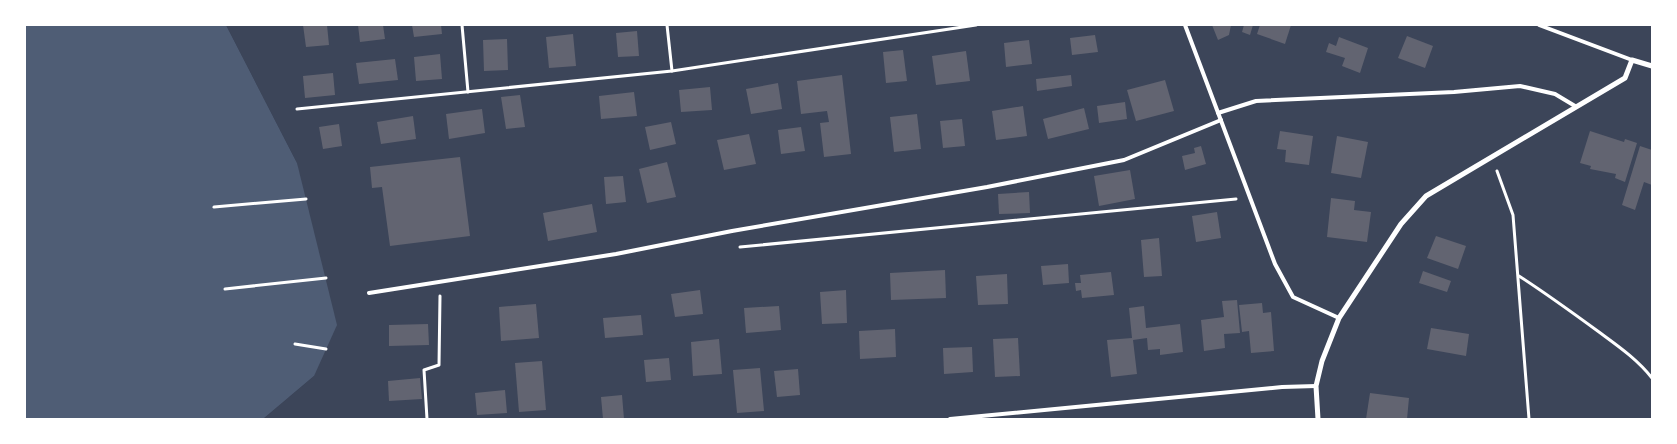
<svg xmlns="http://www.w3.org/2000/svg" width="1677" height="444" viewBox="0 0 1677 444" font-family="Signika,sans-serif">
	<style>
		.green { fill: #3c4559 }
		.water { fill: #4f5d75 }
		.building { fill: #626471 }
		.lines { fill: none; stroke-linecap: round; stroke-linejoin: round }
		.path { stroke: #fff; stroke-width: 3 }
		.service { stroke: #fff; stroke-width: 4 }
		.minor { stroke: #fff; stroke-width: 5 }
	</style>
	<rect width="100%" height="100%" fill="#2d3142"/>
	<path class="green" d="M226,25h1426v394h-1389l51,-43 -17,-213z"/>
	<path class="water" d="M25,25h201l71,138 40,162 -23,51 -51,43h-238z"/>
	<g class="building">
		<path d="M303,25h24l2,20 -23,2z"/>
		<path d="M358,25h25l2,14 -25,3z"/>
		<path d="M412,25h29l1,9 -28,3z"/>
		<path d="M1212,25h19l-2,10 -11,5z"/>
		<path d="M1244,25h9l-3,10 -8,-3z"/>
		<path d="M1260,25h31l-6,19 -28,-10z"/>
		<path d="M637,31l2,25 -21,1 -2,-24z"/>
		<path d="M573,34l3,32 -27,2 -3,-31z"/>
		<path d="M1095,35l3,17 -26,3 -2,-17z"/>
		<path d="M1407,36l26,10 -8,22 -27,-10z"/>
		<path d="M1339,37l29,11 -8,25 -18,-7 3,-8 -19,-6 3,-9 7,3z"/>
		<path d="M507,39l1,31 -24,1 -1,-31z"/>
		<path d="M1029,40l3,24 -26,3 -2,-24z"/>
		<path d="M903,50l4,31 -21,2 -3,-31z"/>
		<path d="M966,51l4,30 -34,4 -4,-29z"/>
		<path d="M440,54l2,25 -26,2 -2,-24z"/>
		<path d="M395,59l3,21 -39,4 -3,-21z"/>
		<path d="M333,73l2,22 -30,3 -2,-22z"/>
		<path d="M842,75l9,79 -27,3 -4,-34 9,-1 -2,-11 -26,3 -4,-33z"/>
		<path d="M1071,75l1,11 -35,5 -1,-12z"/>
		<path d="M1165,80l9,31 -38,10 -9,-31z"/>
		<path d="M778,83l4,26 -31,5 -5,-25z"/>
		<path d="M710,87l2,23 -31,2 -2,-22z"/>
		<path d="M634,92l3,24 -36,3 -2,-23z"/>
		<path d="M520,95l5,32 -19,2 -5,-32z"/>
		<path d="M1125,102l2,17 -28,4 -2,-17z"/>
		<path d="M1023,106l4,30 -31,4 -4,-29z"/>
		<path d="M1084,108l5,21 -41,10 -5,-20z"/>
		<path d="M482,109l3,24 -36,6 -3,-25z"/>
		<path d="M917,114l4,35 -27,3 -4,-35z"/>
		<path d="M413,116l3,23 -35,5 -4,-22z"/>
		<path d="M962,119l3,27 -22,2 -3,-27z"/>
		<path d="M671,122l5,22 -26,6 -5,-23z"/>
		<path d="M339,124l3,22 -19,3 -4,-22z"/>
		<path d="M801,127l4,24 -24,3 -3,-24z"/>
		<path d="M1280,131l33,5 -4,29 -24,-3 1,-12 -9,-1z"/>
		<path d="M1590,131l34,11 1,-3 12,4 -12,39 -10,-4 1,-4 -26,-5 1,-3 -11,-3z"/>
		<path d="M749,134l7,30 -32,6 -7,-30z"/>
		<path d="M1337,136l31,6 -7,36 -30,-5z"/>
		<path d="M1201,146l5,18 -21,6 -3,-14 13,-3 -1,-5z"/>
		<path d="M1640,146l12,4v35l-8,-3 -9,28 -13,-5z"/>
		<path d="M460,157l10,79 -80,10 -8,-59 -10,1 -2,-21z"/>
		<path d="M667,162l9,35 -29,6 -8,-34z"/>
		<path d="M1130,170l5,29 -36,7 -5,-30z"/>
		<path d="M623,176l3,26 -20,2 -2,-27z"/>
		<path d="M1029,192l1,21 -31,1 -1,-20z"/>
		<path d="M1331,198l24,3 -1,9 17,2 -4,30 -40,-5z"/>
		<path d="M592,204l5,28 -49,9 -5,-28z"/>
		<path d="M1217,212l4,26 -25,4 -4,-26z"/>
		<path d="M1436,236l30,10 -8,23 -31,-11z"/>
		<path d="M1159,238l3,38 -18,1 -3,-37z"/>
		<path d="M1068,264l1,19 -26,2 -2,-19z"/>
		<path d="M945,270l1,28 -55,2 -1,-27z"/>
		<path d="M1423,271l28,10 -4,11 -28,-9z"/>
		<path d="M1111,272l3,23 -32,3 -1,-8 -5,1 -1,-8h6l-1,-8z"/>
		<path d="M1007,274l1,30 -30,1 -2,-29z"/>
		<path d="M700,290l3,24 -28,3 -4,-23z"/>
		<path d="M846,290l1,33 -25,1 -2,-32z"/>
		<path d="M1237,300l3,33 -16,1 1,14 -21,3 -3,-31 23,-3 -2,-16z"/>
		<path d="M1262,303l1,10 8,-1 3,39 -23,2 -2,-22 -7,1 -3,-27z"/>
		<path d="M536,304l3,34 -38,3 -2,-34z"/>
		<path d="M779,306l2,24 -35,3 -2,-25z"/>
		<path d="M1144,306l2,22 34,-4 3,28 -23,3v-6l-12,1 -1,-12 -14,2 4,34 -26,3 -4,-37 25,-2 -3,-30z"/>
		<path d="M641,315l2,20 -38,3 -2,-20z"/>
		<path d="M428,324l1,21 -40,1v-21z"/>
		<path d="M1431,328l38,6 -3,22 -39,-7z"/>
		<path d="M895,329l1,28 -36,2 -1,-28z"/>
		<path d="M1018,338l2,38 -25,1 -2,-38z"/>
		<path d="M719,339l3,35 -29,2 -2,-34z"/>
		<path d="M972,347l1,25 -29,2 -1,-26z"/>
		<path d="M669,358l2,22 -25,2 -2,-22z"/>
		<path d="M542,361l4,49 -27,2 -4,-49z"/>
		<path d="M760,368l4,43 -27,2 -4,-43z"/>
		<path d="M798,369l2,26 -23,2 -3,-26z"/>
		<path d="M420,378l2,21 -33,2 -1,-20z"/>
		<path d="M505,390l2,23 -30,2 -2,-22z"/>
		<path d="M1370,393l39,5 -2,21h-41z"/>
		<path d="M622,395l2,24h-21l-2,-22z"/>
	</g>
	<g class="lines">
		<g class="path">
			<path d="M462,25l6,67"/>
			<path d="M667,25l5,46"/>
			<path d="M297,109l375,-38 304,-46"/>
			<path d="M1497,171l16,44 16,204"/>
			<path d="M214,207l92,-8"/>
			<path d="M740,247l496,-48"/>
			<path d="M1519,276c28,18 54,37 80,56 19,14 38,27 53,46"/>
			<path d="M225,289l101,-11"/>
			<path d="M295,344l31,5"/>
			<path d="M427,419l-3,-49 15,-5 1,-69"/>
		</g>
		<g class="service">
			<path d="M1185,25l90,239 18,33 46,21"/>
			<path d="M1539,25l93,35"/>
			<path d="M1218,113l38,-12 198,-9 66,-6 35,8 20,12"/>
			<path d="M369,293l247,-39 116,-23 255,-44 137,-27 97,-40"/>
			<path d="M950,419l332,-32 34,-1"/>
		</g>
		<path class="minor" d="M1318,419l-2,-33 6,-25 17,-43 62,-94 25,-28 199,-118 7,-18 20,6"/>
	</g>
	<rect width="1677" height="444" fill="none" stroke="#ffffff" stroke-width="52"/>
</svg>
